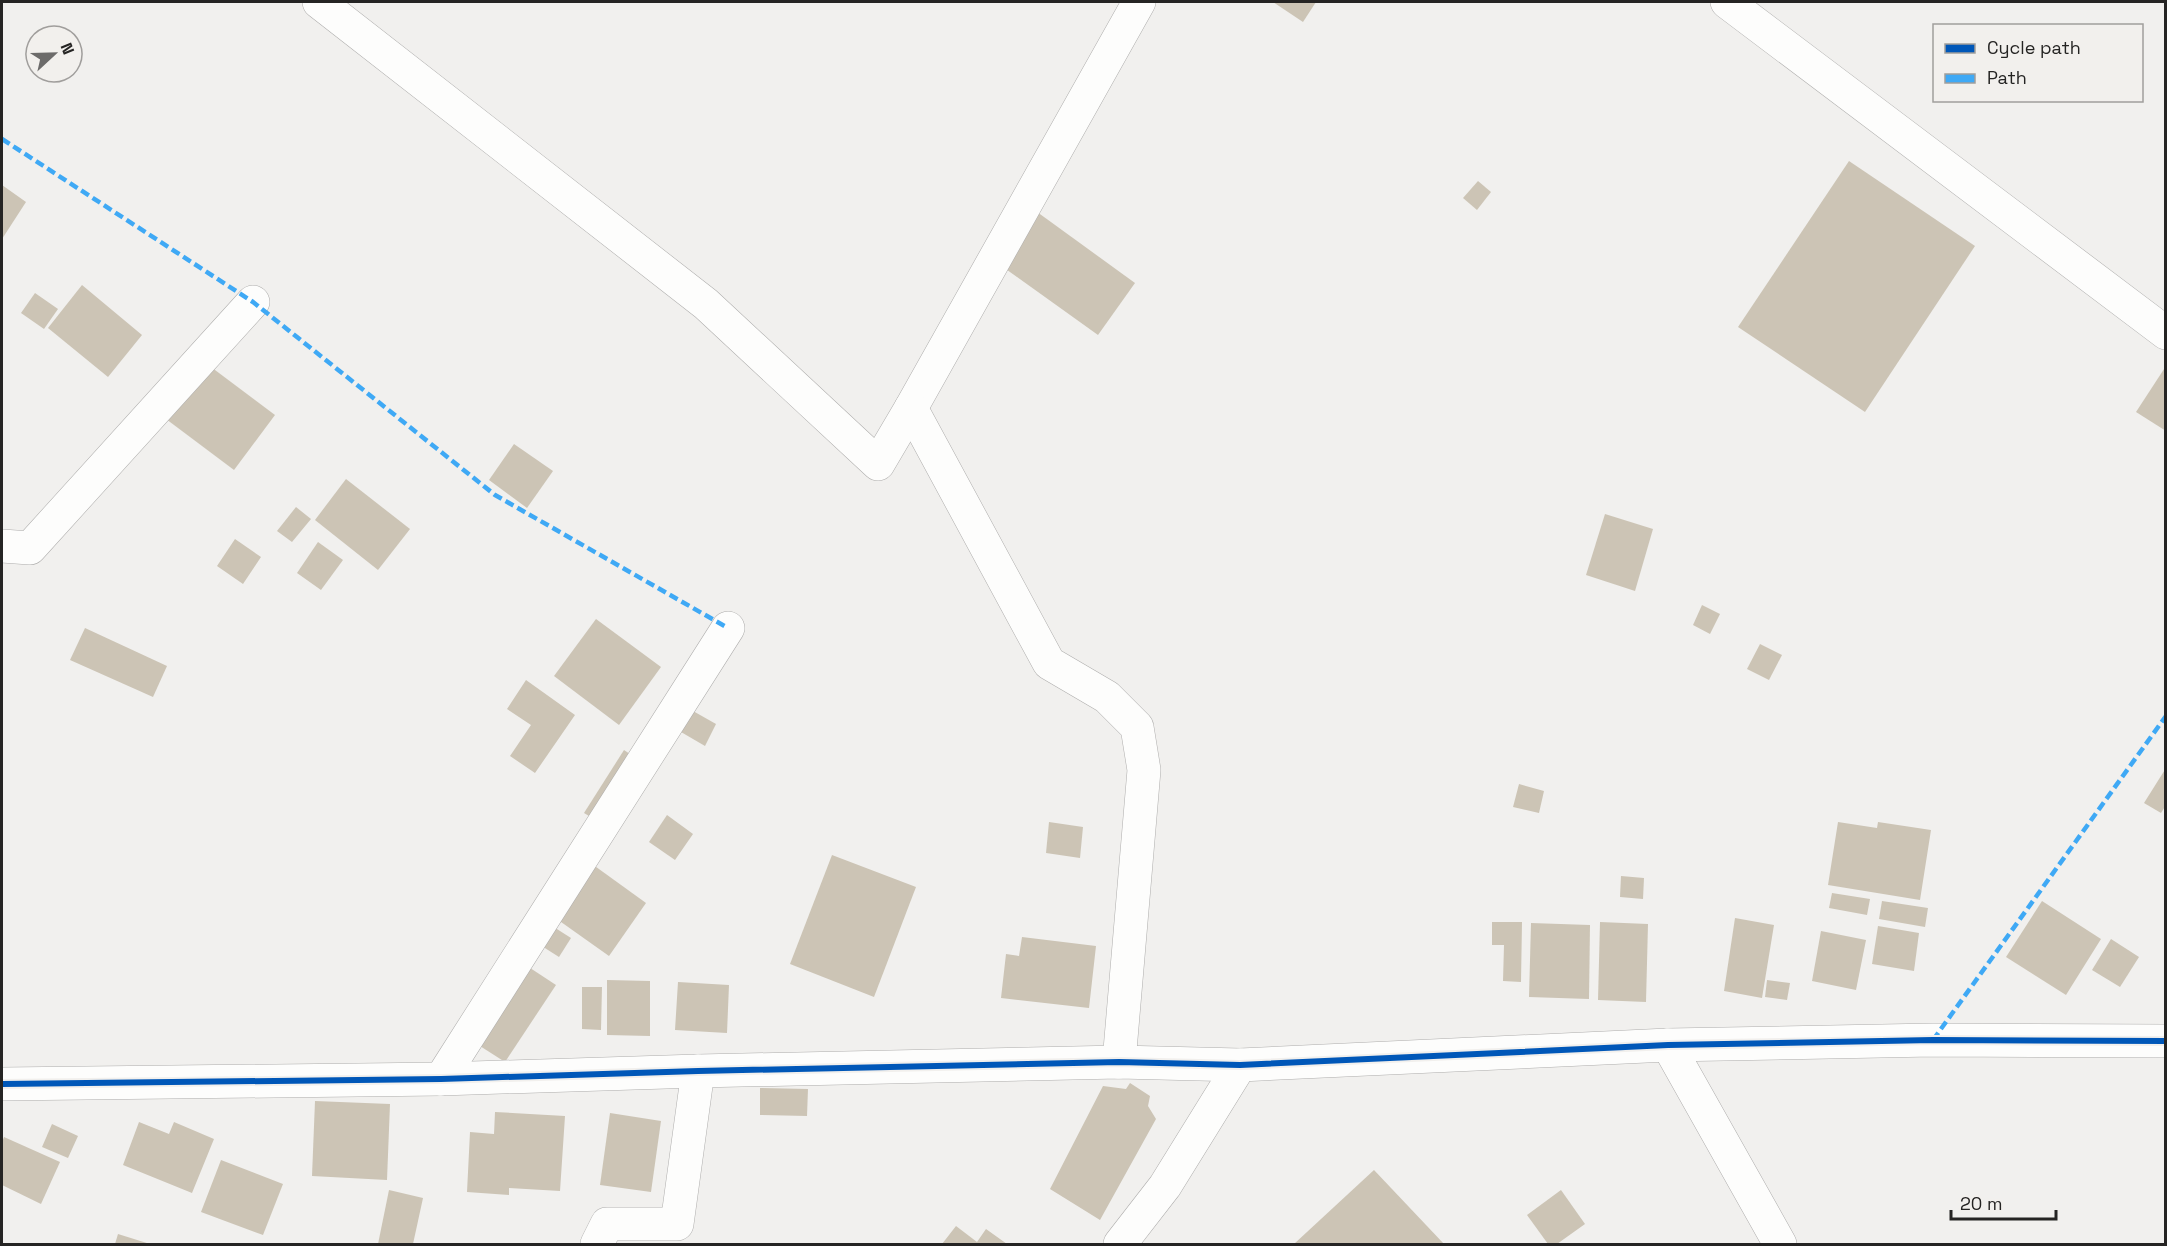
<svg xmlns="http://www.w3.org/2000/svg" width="2167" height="1246" viewBox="0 0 2167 1246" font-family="'Space Grotesk',sans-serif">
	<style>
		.building { fill: #ccc4b5 }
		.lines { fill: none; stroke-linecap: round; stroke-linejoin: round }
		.minor-casing { stroke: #aeadac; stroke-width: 34 }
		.minor { stroke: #fdfdfc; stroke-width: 33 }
		.quiet { stroke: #3fa9f5; stroke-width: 4.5; stroke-dasharray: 9 4.5; stroke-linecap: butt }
		.cycleway-casing { stroke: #f2f0ed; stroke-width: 10 }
		.cycleway { stroke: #0057b8; stroke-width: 6 }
	</style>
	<rect width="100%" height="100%" fill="#f1f0ee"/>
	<g class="building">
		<path d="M1273,2h43l-13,20z"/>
		<path d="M1849,161l126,85 -110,166 -127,-85z"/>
		<path d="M1478,181l13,11 -14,18 -14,-12z"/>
		<path d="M2,185l24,17 -24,37z"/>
		<path d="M1033,209l102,74 -37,52 -102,-73z"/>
		<path d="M82,285l60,50 -34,42 -60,-49z"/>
		<path d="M35,293l23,16 -14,20 -23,-16z"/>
		<path d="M207,364l68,51 -41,55 -68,-51z"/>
		<path d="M2166,366v65l-30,-19z"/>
		<path d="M514,444l39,27 -26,37 -38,-28z"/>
		<path d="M346,479l64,50 -32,41 -63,-50z"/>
		<path d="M296,507l15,12 -19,23 -15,-11z"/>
		<path d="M1605,514l48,15 -18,62 -49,-16z"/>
		<path d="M235,539l26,18 -18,27 -26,-18z"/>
		<path d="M318,542l25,18 -22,30 -24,-17z"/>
		<path d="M1702,605l18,9 -10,20 -17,-9z"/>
		<path d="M596,619l65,48 -42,58 -65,-49z"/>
		<path d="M85,628l82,38 -14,31 -83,-37z"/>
		<path d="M1760,644l22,11 -13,25 -22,-11z"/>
		<path d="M526,680l49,35 -40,58 -25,-17 21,-31 -24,-16z"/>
		<path d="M693,711l23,13 -11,22 -24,-14z"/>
		<path d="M624,750l16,11 -39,62 -17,-10z"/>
		<path d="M2166,768v37l-5,8 -17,-10z"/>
		<path d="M1519,784l25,7 -5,22 -26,-6z"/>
		<path d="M667,815l26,19 -18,26 -26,-18z"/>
		<path d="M1049,822l34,5 -3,31 -34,-5z"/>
		<path d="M1838,822l39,6 1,-6 53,8 -11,70 -92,-15z"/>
		<path d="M832,855l84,32 -42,110 -84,-33z"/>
		<path d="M592,864l54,39 -37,53 -55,-39z"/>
		<path d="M1621,876l23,2 -1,21 -23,-2z"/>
		<path d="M1832,893l38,6 -3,16 -38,-7z"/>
		<path d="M1882,901l46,7 -3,19 -46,-8z"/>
		<path d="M2042,901l59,38 -35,56 -60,-38z"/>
		<path d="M1735,918l39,7 -12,73 -38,-7z"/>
		<path d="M1492,922h30l-1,60 -18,-1 1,-36h-12z"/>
		<path d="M1600,922l48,2 -2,78 -48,-2z"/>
		<path d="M1531,923l59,2 -1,74 -60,-2z"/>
		<path d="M549,924l22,14 -12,19 -22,-14z"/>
		<path d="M1878,926l41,7 -5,38 -42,-7z"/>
		<path d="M1821,931l45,9 -10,50 -44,-9z"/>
		<path d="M1022,937l74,9 -7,62 -88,-10 5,-44 13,2z"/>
		<path d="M2111,939l28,18 -19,30 -28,-17z"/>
		<path d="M521,962l35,23 -51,77 -36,-23z"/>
		<path d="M607,980l43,1v55l-43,-1z"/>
		<path d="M1767,980l23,3 -3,17 -22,-3z"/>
		<path d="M678,982l51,3 -2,48 -52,-3z"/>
		<path d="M582,987h20l-1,43 -19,-1z"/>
		<path d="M1130,1083l20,13 -2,10 8,13 -56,101 -50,-31 53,-103 23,3z"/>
		<path d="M760,1088l48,1 -1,27 -47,-1z"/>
		<path d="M315,1101l75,3 -3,76 -75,-4z"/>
		<path d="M495,1112l70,4 -5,75 -51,-3v7l-42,-3 3,-60 24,2z"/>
		<path d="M610,1113l51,8 -10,71 -51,-7z"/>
		<path d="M139,1122l30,12 5,-12 40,17 -22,54 -69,-28z"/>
		<path d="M52,1124l26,12 -10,22 -26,-11z"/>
		<path d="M4,1137l56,25 -19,42 -39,-19v-43z"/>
		<path d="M221,1160l62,24 -20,51 -62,-23z"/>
		<path d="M1374,1170l70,74h-150z"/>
		<path d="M389,1190l34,8 -10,46h-35z"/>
		<path d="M1561,1190l24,34 -28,20h-9l-21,-29z"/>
		<path d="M956,1226l21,16 9,-13 21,15h-65z"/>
		<path d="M118,1234l32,10h-35z"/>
	</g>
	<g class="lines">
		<g class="minor-casing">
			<g id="minor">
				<path d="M319,2l387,302 172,160 33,-56 228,-406"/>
				<path d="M1727,2l439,331"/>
				<path d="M911,408l138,255 58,34 30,30 7,43 -25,292"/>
				<path d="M2,546l28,2 223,-246"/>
				<path d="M1668,1045l112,199"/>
				<path d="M441,1079l287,-451"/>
				<path d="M2,1084l439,-5 257,-8 421,-9 121,3 428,-20 265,-5 233,1"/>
				<path d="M597,1244l10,-20h70l21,-153"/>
				<path d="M1120,1244l45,-58 75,-121"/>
			</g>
		</g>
		<use href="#minor" class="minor"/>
		<g class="quiet">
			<path d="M2,139l251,163 242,193 233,133"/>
			<path d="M1933,1040l233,-324"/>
		</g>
		<g class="cycleway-casing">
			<path id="cycleway" d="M2,1084l439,-5 257,-8 421,-9 121,3 428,-20 265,-5 233,1"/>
		</g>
		<use href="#cycleway" class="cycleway"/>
	</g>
	<rect width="2167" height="1246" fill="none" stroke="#252423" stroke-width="6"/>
	<rect x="1933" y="24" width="210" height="78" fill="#f2f0ed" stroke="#a09e9c" stroke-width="1.5"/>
	<rect x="1945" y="44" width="30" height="9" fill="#0057b8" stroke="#a09e9c" stroke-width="1.5"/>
	<text x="1987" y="54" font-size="18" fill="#252423">Cycle path</text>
	<rect x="1945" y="74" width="30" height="9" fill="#3fa9f5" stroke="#a09e9c" stroke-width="1.5"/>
	<text x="1987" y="84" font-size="18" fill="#252423">Path</text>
	<g transform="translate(54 54) rotate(68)"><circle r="28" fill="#f2f0ed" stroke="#a09e9c" stroke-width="1.5"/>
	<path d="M0-4.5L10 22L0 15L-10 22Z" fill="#6c6b6a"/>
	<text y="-9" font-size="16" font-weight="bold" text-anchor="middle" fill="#252423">N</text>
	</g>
	<path d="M1951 1210v9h105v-9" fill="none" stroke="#252423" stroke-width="3"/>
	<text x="1960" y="1210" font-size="18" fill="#252423" stroke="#f2f0ed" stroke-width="4.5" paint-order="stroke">20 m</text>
</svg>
